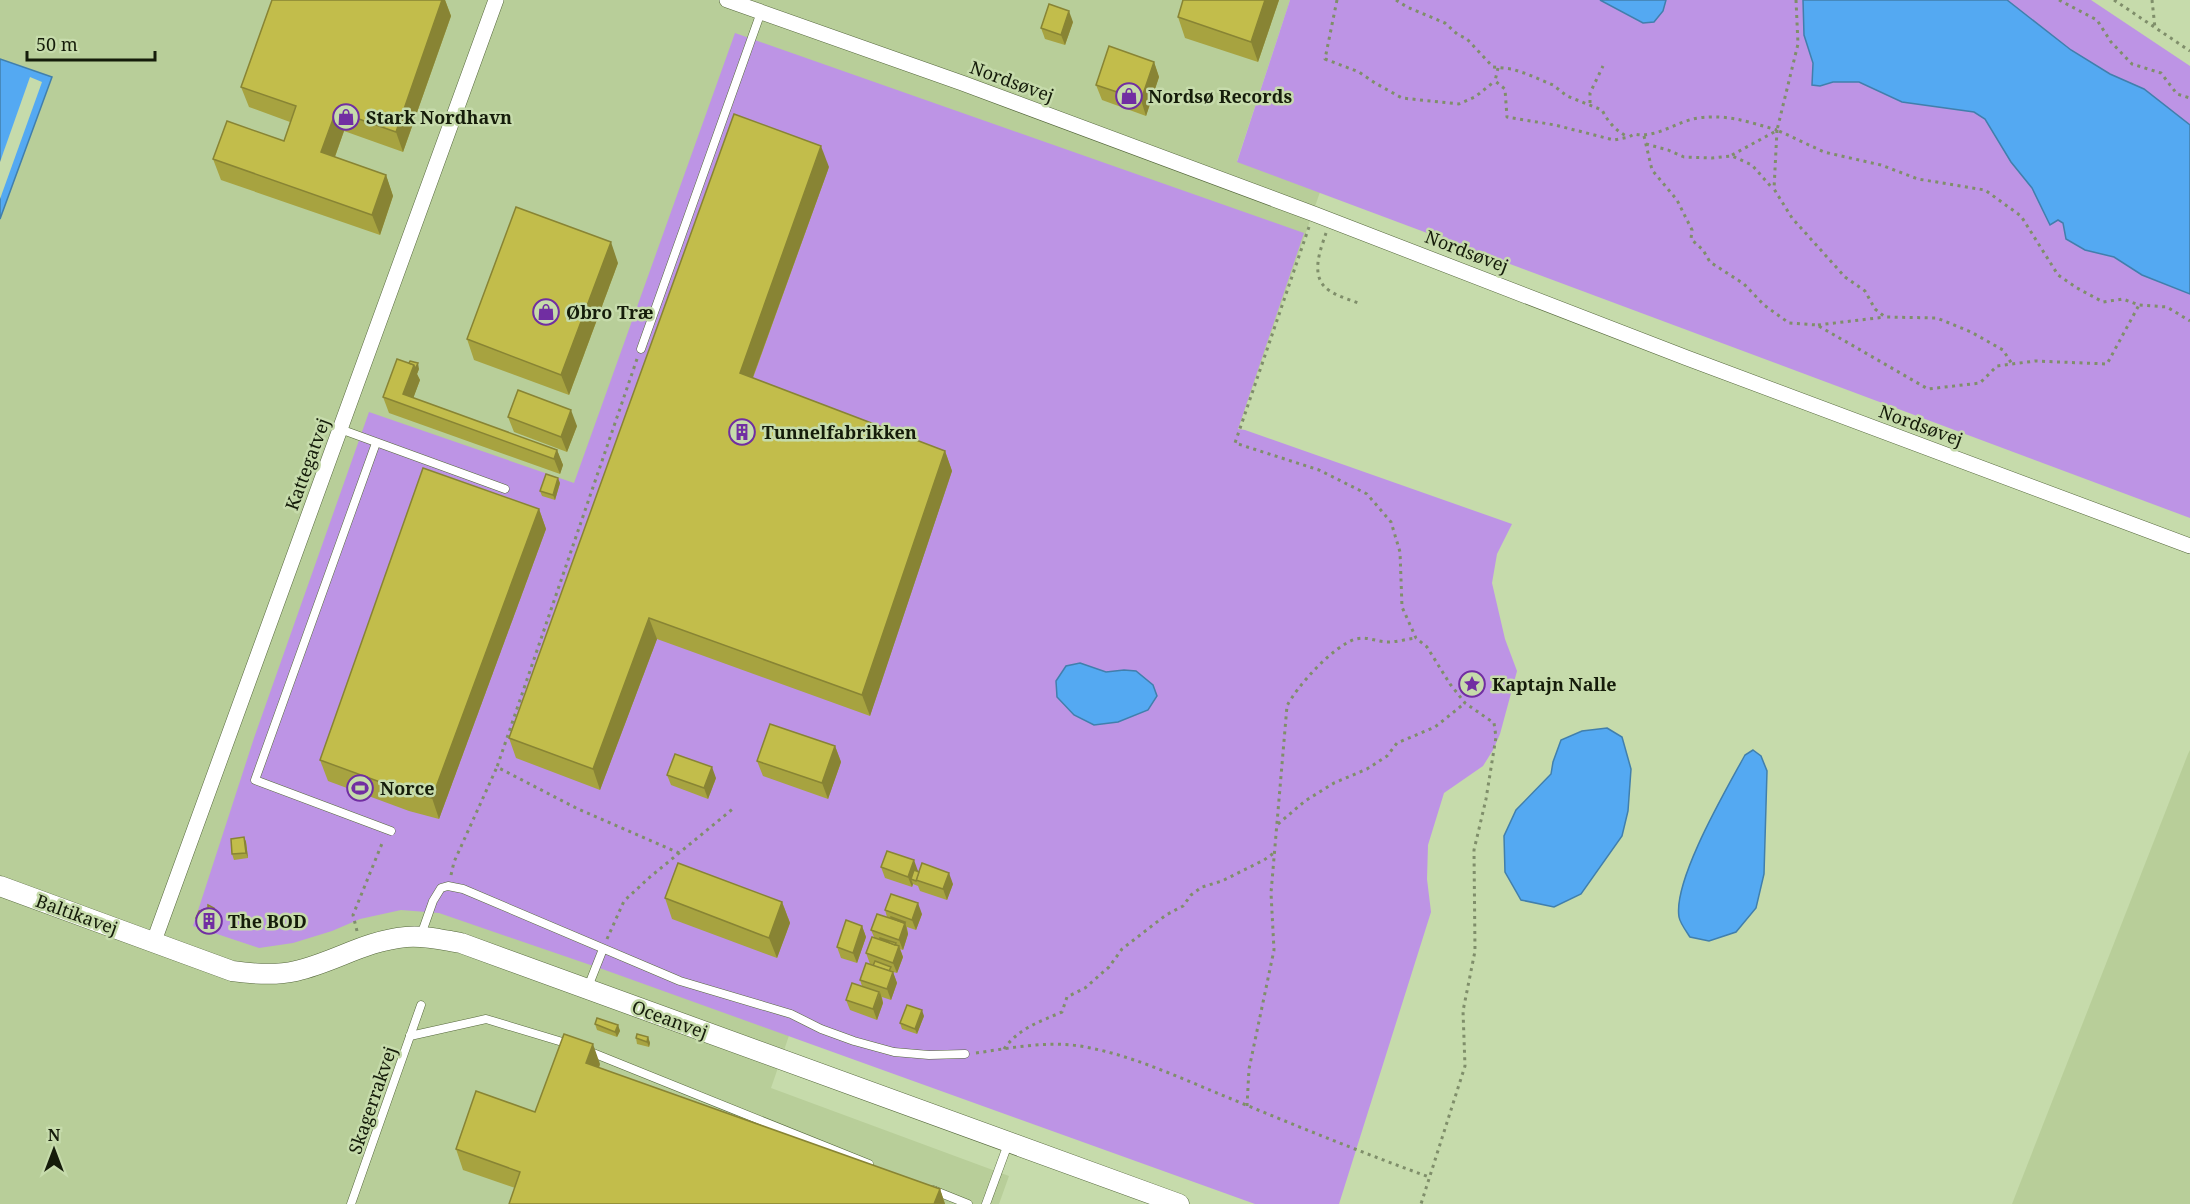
<svg xmlns="http://www.w3.org/2000/svg" width="2190" height="1204" viewBox="0 0 2190 1204" font-family="'Noto Serif',serif">
	<style>
		.built { fill: #b8ce99 }
		.green { fill: #bd94e5 }
		.water { fill: #54a9f2; stroke: #417fac; stroke-width: 1.5 }
		.pier { fill: #c6dbab }
		.lines { fill: none; stroke-linecap: round; stroke-linejoin: round }
		.service-casing { stroke: #55673c; stroke-width: 9 }
		.minor-casing { stroke: #55673c; stroke-width: 16 }
		.tertiary-casing { stroke: #55673c; stroke-width: 21 }
		.path { stroke: #7f8e6a; stroke-width: 3; stroke-dasharray: 3 4.5; stroke-linecap: butt }
		.service { stroke: #fff; stroke-width: 8 }
		.minor { stroke: #fff; stroke-width: 15 }
		.tertiary { stroke: #fff; stroke-width: 20 }
		.wall { fill: #a7a340 }
		.shaded-wall { fill: #888434 }
		.building { fill: #c2bd4b; stroke: #888434; stroke-width: 1.5 }
		.labels { text-anchor: middle; dominant-baseline: central; stroke-width: 5; stroke-linejoin: round; paint-order: stroke }
		.street-label { font-size: 18px; fill: #151c0a; stroke: #c6dbab }
		.poi-label { font-size: 18px; font-weight: bold; fill: #151c0a; stroke: #c6dbab; text-anchor: start }
	</style>
	<rect width="100%" height="100%" fill="#c6dbab"/>
	<g class="built">
		<path d="M0,0h1290l-53,161 83,31 -82,237 -445,595 -22,64 238,88 -10,28h-999v-985l52,-141 -52,-19z"/>
		<path d="M2190,750v454h-178l176,-450z"/>
	</g>
	<g class="green">
		<path d="M1290,0h801l99,66v452l-953,-356z"/>
		<path d="M735,33l569,200 -66,196 7,1 267,94 -15,30 -5,29 13,56 12,32 -17,63 -7,16 -10,16 -39,27 -16,52 -1,34 4,33 -92,292h-84l-650,-234 -166,-57 -38,-3 -41,9 -28,12 -39,12 -34,5 -66,-22 61,-188 115,-326 205,71z"/>
	</g>
	<g class="water">
		<path d="M1600,0h66l-3,11 -9,11 -11,1z"/>
		<path d="M1803,0h204l64,50 39,24 34,15 46,36v169l-48,-19 -28,-18 -29,-7 -19,-11 -3,-16 -5,-3 -8,5 -18,-37 -21,-26 -26,-43 -11,-7 -72,-10 -43,-20h-26l-13,4 -8,-1 1,-22 -9,-28z"/>
		<path d="M0,59l52,18 -52,142z"/>
		<path d="M1080,663l26,9 18,-2 12,1 17,14 4,11 -9,14 -30,12 -24,3 -20,-10 -17,-18 -1,-16 10,-15z"/>
		<path d="M1607,728l15,9 9,32 -3,42 -6,25 -41,58 -27,13 -33,-7 -16,-28 -1,-36 12,-26 35,-36 2,-12 8,-22 21,-9z"/>
		<path d="M1753,750l8,6 6,15 -3,103 -8,34 -20,24 -27,9 -19,-4c-4,-6 -10,-14 -11,-20 -6,-37 47,-127 66,-162z"/>
	</g>
	<path class="pier" d="M30,77l12,5 -42,117v-37z"/>
	<g class="lines">
		<g class="service-casing">
			<g id="service">
				<path d="M641,349l120,-337"/>
				<path d="M340,429l165,60"/>
				<path d="M376,443l-121,337 136,51"/>
				<path d="M421,935l12,-34 8,-13 7,-2 15,3 217,92 111,33 30,15 33,12 40,11 35,3 36,-1"/>
				<path d="M588,987l15,-38"/>
				<path d="M410,1036l76,-17 83,25"/>
				<path d="M588,1051l281,113"/>
				<path d="M933,1190l35,14"/>
				<path d="M351,1204l70,-199"/>
				<path d="M986,1204l22,-60"/>
			</g>
		</g>
		<g class="minor-casing">
			<g id="minor">
				<path d="M727,0l235,83 352,131 373,144 503,188"/>
				<path d="M154,941l342,-941"/>
			</g>
		</g>
		<g class="tertiary-casing">
			<path id="tertiary" d="M0,886l232,85c21,3 43,5 64,0 39,-9 68,-30 110,-34 18,-2 37,3 55,6l718,261"/>
		</g>
		<g class="path">
			<path d="M1337,0l-12,59 34,13 16,11 27,15 57,6 16,-7 20,-16"/>
			<path d="M1396,0l11,7 38,16 12,11 10,5 26,28 19,2 15,5 26,11 14,11 35,14c6,12 14,21 26,27"/>
			<path d="M1796,0l2,44 -21,86 47,22 57,13 37,14 67,11 36,26 37,59 19,13 26,14 20,-3 16,6 28,2 23,14"/>
			<path d="M2059,0l38,20 14,22 21,22 29,9 16,21 13,4"/>
			<path d="M2114,0l76,51"/>
			<path d="M2152,0l3,28"/>
			<path d="M1498,68l-3,13 10,8 2,28 48,8 59,15 15,-3 5,-3c22,5 43,-13 64,-16 31,-4 50,4 79,12"/>
			<path d="M1590,103v-10l13,-27"/>
			<path d="M1777,130l-3,59 18,29 53,59 20,14 10,18 10,8 52,1 34,14 32,18 9,14"/>
			<path d="M1644,136l8,34 25,30 15,30 -1,9 12,11 7,12 34,22 20,21 25,18 28,2 111,64 52,-6 17,-17 38,-5 72,3 32,-59"/>
			<path d="M1646,144l22,6 16,7 28,1 20,-2 20,9 21,24"/>
			<path d="M1732,155l44,-24"/>
			<path d="M1309,227l-74,216 84,27 48,24 24,28 9,30 2,55 14,31 11,9 23,37 15,19 29,20 2,14 -10,62 -12,51 1,101 -12,60 2,55 -44,138"/>
			<path d="M1326,233c-6,18 -17,45 4,58 9,6 21,9 31,13"/>
			<path d="M1818,325l67,-8"/>
			<path d="M637,359l-140,408 81,42 101,44"/>
			<path d="M1278,824l27,-23 29,-18 33,-14 20,-13 10,-13 38,-16 30,-24"/>
			<path d="M451,875l3,-13 43,-95"/>
			<path d="M357,931l-4,-16 30,-74"/>
			<path d="M607,939l17,-38 26,-24 85,-70"/>
			<path d="M1004,1049c15,-21 35,-27 58,-37l5,-15 18,-9 24,-21 13,-18 44,-34 17,-9 8,-11 11,-8 20,-6 42,-21 10,-7"/>
			<path d="M976,1053c34,-5 70,-12 104,-7 54,9 104,34 154,54 65,27 129,53 195,77"/>
			<path d="M1247,1106l2,-37 25,-119 -3,-57 16,-187c10,-20 47,-61 69,-67 11,-3 21,3 32,3 9,0 19,-3 28,-4"/>
		</g>
		<use href="#service" class="service"/>
		<use href="#minor" class="minor"/>
		<use href="#tertiary" class="tertiary"/>
	</g>
	<g class="wall">
		<path d="M272,0h173l6,16 -48,136 -59,-21 -9,26 51,18 7,21 -13,39 -159,-55 -8,-21 71,-18 6,-19 -41,-15 -8,-20z"/>
		<path d="M1183,0h96l-21,62 -73,-24 -7,-21z"/>
		<path d="M1073,22l-8,23 -20,-6 -4,-11z"/>
		<path d="M1154,62l5,15 -13,39 -44,-16 -6,-15z"/>
		<path d="M829,167l-76,211 192,73 7,20 -82,245 -213,-77 -57,151 -84,-32 -7,-20z"/>
		<path d="M618,263l-49,132 -95,-35 -7,-21z"/>
		<path d="M419,369l-2,5 3,6 -7,18 144,52 6,15 -3,9 -171,-61 -6,-16z"/>
		<path d="M508,417l69,9 -10,26 -53,-20z"/>
		<path d="M560,483l-5,17 -13,-4 -2,-5z"/>
		<path d="M539,509l7,20 -107,290 -30,-8 -81,-30 -8,-21z"/>
		<path d="M835,746l6,16 -13,37 -65,-23 -6,-15z"/>
		<path d="M667,775l49,3 -8,21 -37,-14z"/>
		<path d="M244,837l2,5 2,16 -14,2 -2,-6z"/>
		<path d="M881,867l37,4 35,13 -6,16 -27,-9 -2,-5 -5,-2 -1,3 -27,-9z"/>
		<path d="M665,898l117,4 8,21 -13,35 -105,-39z"/>
		<path d="M208,908l10,6 1,5 -3,12 -18,-8 -2,-5z"/>
		<path d="M885,910l37,4 -6,16 -9,-3 1,7 -5,16 -3,-1 3,8 -6,16 -4,-1 4,11 -6,17 -9,-3 1,6 -6,17 -27,-10 -4,-10 16,-14 -2,-6 13,-14 1,-1 -4,-1 -4,-11 8,-16 -3,-7 16,-13z"/>
		<path d="M862,926l4,11 -9,26 -16,-5 -4,-11z"/>
		<path d="M924,1016l-7,18 -15,-5 -2,-6z"/>
		<path d="M595,1024l23,1 2,6 -3,6 -20,-7z"/>
		<path d="M648,1037l2,6 -1,4 -12,-3 -1,-6z"/>
		<path d="M600,1064l-1,4 341,121 5,15h-436l6,-16 -52,-18 -7,-21 79,-37z"/>
	</g>
	<g class="shaded-wall">
		<path d="M442,0h3l6,16 -48,136 -7,-20z"/>
		<path d="M1265,0h14l-21,62 -7,-20z"/>
		<path d="M1069,11l4,11 -8,23 -4,-10z"/>
		<path d="M1154,62l5,15 -13,39 -5,-16z"/>
		<path d="M336,111l8,20 -15,42 -8,-21z"/>
		<path d="M821,146l8,21 -82,226 -7,-20z"/>
		<path d="M386,175l7,21 -13,39 -8,-20z"/>
		<path d="M611,242l7,21 -49,132 -8,-20z"/>
		<path d="M418,363l1,6 -2,5 3,6 -10,27 -7,-13 11,-29z"/>
		<path d="M571,410l6,16 -10,26 -6,-15z"/>
		<path d="M557,450l6,15 -3,9 -6,-15z"/>
		<path d="M945,451l7,20 -82,245 -8,-21z"/>
		<path d="M558,478l2,5 -5,17 -2,-5z"/>
		<path d="M539,509l7,20 -107,290 -7,-21z"/>
		<path d="M649,618l8,21 -57,151 -7,-21z"/>
		<path d="M835,746l6,16 -13,37 -6,-16z"/>
		<path d="M712,767l4,11 -8,21 -4,-11z"/>
		<path d="M244,837l2,5 2,16 -2,-5z"/>
		<path d="M914,860l4,11 -4,9 -3,-1 2,5 -1,3 -4,-10z"/>
		<path d="M949,873l4,11 -6,16 -4,-11z"/>
		<path d="M782,902l8,21 -13,35 -8,-20z"/>
		<path d="M918,903l4,11 -6,16 -4,-10z"/>
		<path d="M218,914l1,5 -3,12 -2,-5z"/>
		<path d="M905,922l3,12 -5,16 -4,-10z"/>
		<path d="M862,926l4,11 -9,26 -4,-10z"/>
		<path d="M899,946l4,11 -6,16 -4,-10z"/>
		<path d="M893,972l4,11 -6,17 -4,-11z"/>
		<path d="M880,992l3,11 -6,17 -4,-11z"/>
		<path d="M922,1010l2,6 -7,18 -2,-5z"/>
		<path d="M618,1025l2,6 -3,6 -2,-5z"/>
		<path d="M648,1037l2,6 -1,4 -2,-5z"/>
		<path d="M593,1044l7,20 -7,20 -7,-21z"/>
		<path d="M940,1189l5,15h-11z"/>
	</g>
	<g class="building">
		<path d="M272,0h170l-46,132 -60,-21 -15,41 65,23 -14,40 -159,-56 14,-38 57,20 12,-35 -55,-19z"/>
		<path d="M1183,0h82l-14,42 -73,-25z"/>
		<path d="M1049,4l20,7 -8,24 -20,-7z"/>
		<path d="M1109,46l45,16 -13,38 -45,-15z"/>
		<path d="M734,114l87,32 -81,227 205,78 -83,244 -213,-77 -56,151 -84,-31z"/>
		<path d="M516,207l95,35 -50,133 -94,-36z"/>
		<path d="M397,359l17,6 -11,29 154,56 -3,9 -171,-62z"/>
		<path d="M410,361l8,2 -3,6 -1,-4 -5,-2z"/>
		<path d="M518,390l53,20 -10,27 -53,-20z"/>
		<path d="M423,468l116,41 -107,289 -30,-8 -82,-30z"/>
		<path d="M546,474l12,4 -5,17 -13,-4z"/>
		<path d="M770,724l65,22 -13,37 -65,-22z"/>
		<path d="M675,754l37,13 -8,21 -37,-13z"/>
		<path d="M244,837l2,16 -14,1 -1,-15z"/>
		<path d="M887,851l27,9 -6,17 -27,-10z"/>
		<path d="M678,863l104,39 -13,36 -104,-40z"/>
		<path d="M922,863l27,10 -6,16 -27,-9z"/>
		<path d="M914,870l5,2 -3,9 -5,-2z"/>
		<path d="M891,894l27,9 -6,17 -27,-10z"/>
		<path d="M208,905l6,3 4,6 -4,12 -18,-8 3,-7 9,-3z"/>
		<path d="M877,914l28,9 -6,17 -28,-10z"/>
		<path d="M891,917l14,5 -1,1 -13,-5z"/>
		<path d="M846,920l16,6 -9,27 -16,-6z"/>
		<path d="M872,937l27,9 -6,17 -27,-10z"/>
		<path d="M880,938l16,5 -1,2 -15,-6z"/>
		<path d="M875,961l16,6 -2,4 -16,-5z"/>
		<path d="M866,963l27,9 -6,17 -27,-9z"/>
		<path d="M852,983l27,9 -6,17 -27,-9z"/>
		<path d="M907,1005l15,5 -7,19 -15,-6z"/>
		<path d="M597,1018l21,7 -3,7 -20,-8z"/>
		<path d="M564,1034l29,10 -7,19 354,126 -6,15h-425l11,-32 -64,-23 20,-58 59,21z"/>
		<path d="M637,1034l11,3 -1,5 -11,-4z"/>
	</g>
	<defs>
		<g id="shop-ring" transform="scale(1.35)"><circle r="9.5" fill="#c6dbab" stroke="#712ea2" stroke-width="1.5"/><path d="M-5-2.5h2.3a2.7 3.5 0 0 1 5.4 0H5L5.5 6h-11ZM-1.5-2.5h3a1.5 2.3 0 0 0-3 0Z" fill="#712ea2"/></g>
		<g id="building-ring" transform="scale(1.35)"><circle r="9.5" fill="#c6dbab" stroke="#712ea2" stroke-width="1.5"/><path d="M-4-6H4V6H1V3H-1V6H-4ZM-2.5-4.3h1.7v1.8h-1.7ZM.8-4.3h1.7v1.8H.8ZM-2.5-1h1.7V.8h-1.7ZM.8-1h1.7V.8H.8Z" fill="#712ea2"/></g>
		<g id="sight-ring" transform="scale(1.35)"><circle r="9.5" fill="#c6dbab" stroke="#712ea2" stroke-width="1.5"/><path d="M0-6L1.8-2.2L6-1.7L2.9 1.2L3.7 5.4L0 3.3L-3.7 5.4L-2.9 1.2L-6-1.7L-1.8-2.2Z" fill="#712ea2"/></g>
		<g id="stadium-ring" transform="scale(1.35)"><circle r="9.5" fill="#c6dbab" stroke="#712ea2" stroke-width="1.5"/><path d="M0-5a6.5 5 0 1 0 0 10a6.5 5 0 1 0 0-10ZM-3.5-1.8h7v3.6h-7Z" fill="#712ea2"/></g>
	</defs>
	<g fill-rule="evenodd">
		<use href="#shop-ring" x="1129" y="96"/>
		<use href="#shop-ring" x="346" y="117"/>
		<use href="#shop-ring" x="546" y="312"/>
		<use href="#building-ring" x="742" y="432"/>
		<use href="#sight-ring" x="1472" y="684"/>
		<use href="#stadium-ring" x="360" y="788"/>
		<use href="#building-ring" x="209" y="921"/>
	</g>
	<g class="labels">
		<g class="street-label">
			<text transform="translate(1012 81) rotate(20)">Nordsøvej</text>
			<text transform="translate(1467 251) rotate(21)">Nordsøvej</text>
			<text transform="translate(1921 425) rotate(20)">Nordsøvej</text>
			<text transform="translate(307 464) rotate(-70)">Kattegatvej</text>
			<text transform="translate(77 914) rotate(20)">Baltikavej</text>
			<text transform="translate(670 1019) rotate(20)">Oceanvej</text>
			<text transform="translate(372 1100) rotate(-71)">Skagerrakvej</text>
		</g>
		<g class="poi-label">
			<text x="1148" y="96">Nordsø Records</text>
			<text x="366" y="117">Stark Nordhavn</text>
			<text x="566" y="312">Øbro Træ</text>
			<text x="762" y="432">Tunnelfabrikken</text>
			<text x="1492" y="684">Kaptajn Nalle</text>
			<text x="380" y="788">Norce</text>
			<text x="228" y="921">The BOD</text>
		</g>
	</g>
	<g transform="translate(54 1150)" stroke="#c6dbab" stroke-width="4.5" paint-order="stroke">
	<path d="M0-4.5L10 22L0 15L-10 22Z" fill="#151c0a"/>
	<text y="-9" font-size="16" font-weight="bold" text-anchor="middle" fill="#151c0a">N</text>
	</g>
	<path d="M27 51v9h128v-9" fill="none" stroke="#151c0a" stroke-width="3"/>
	<text x="36" y="51" font-size="18" fill="#151c0a" stroke="#c6dbab" stroke-width="4.5" paint-order="stroke">50 m</text>
</svg>
